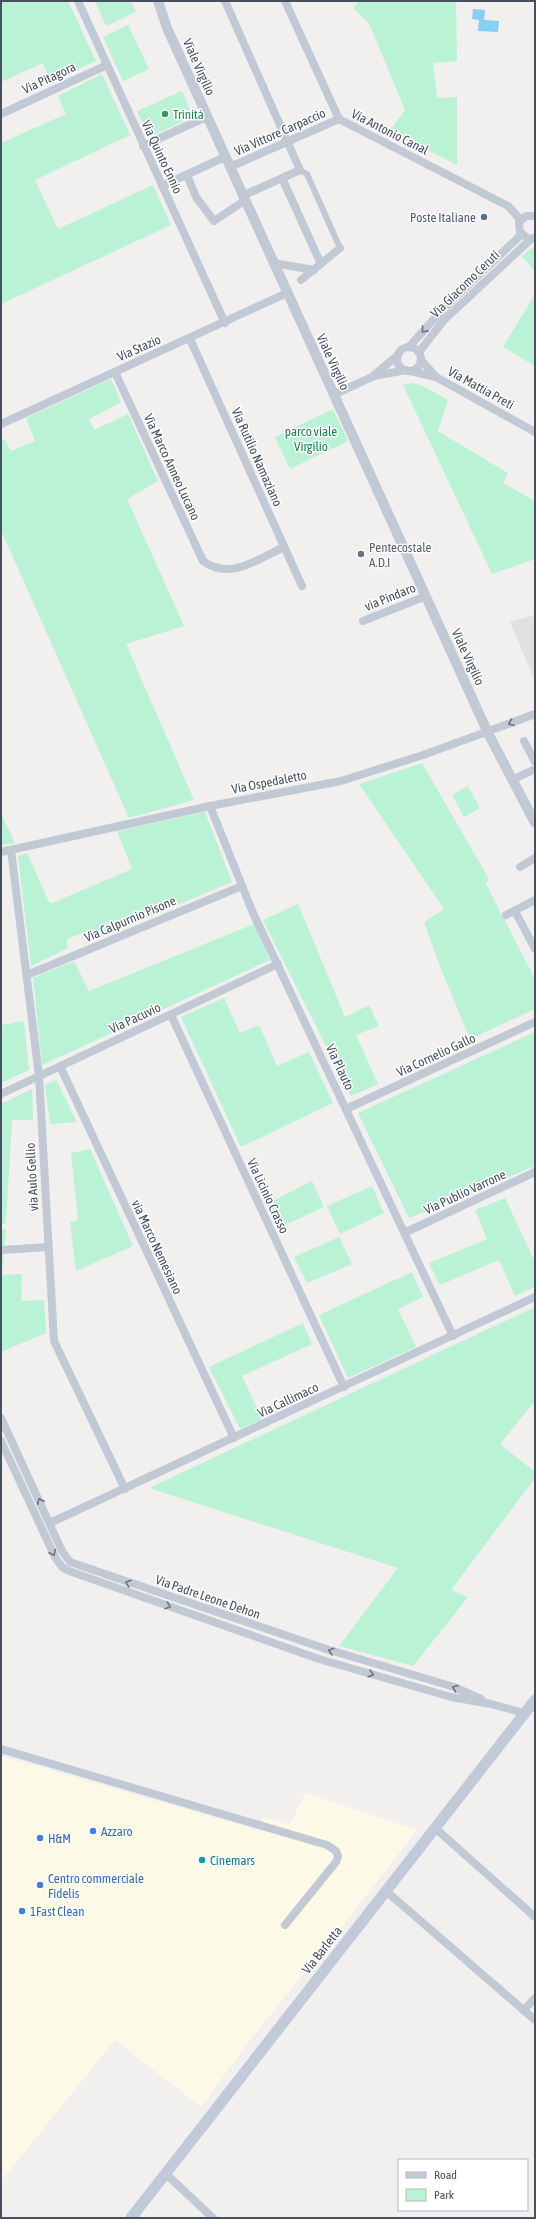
<svg xmlns="http://www.w3.org/2000/svg" width="536" height="2219" viewBox="0 0 536 2219" font-family="'Asap Condensed',sans-serif">
	<style>
		.commercial { fill: #fdf9e7 }
		.education { fill: #e3e0e1 }
		.green { fill: #baf2d6 }
		.water { fill: #85cff2 }
		.lines { fill: none; stroke-linecap: round; stroke-linejoin: round }
		.pedestrian { stroke: #c1c9d5; stroke-width: 6 }
		.minor { stroke: #c1c9d5; stroke-width: 8 }
		.tertiary { stroke: #c1c9d5; stroke-width: 10 }
		.secondary { stroke: #c0cad9; stroke-width: 11 }
		.oneway { stroke: #6b7482 }
		.leisure-dot { fill: #2e9e5b; stroke: #fff; stroke-width: 1.5 }
		.service-dot { fill: #5c6f8a; stroke: #fff; stroke-width: 1.5 }
		.worship-dot { fill: #6b7280; stroke: #fff; stroke-width: 1.5 }
		.shop-dot { fill: #3f7fe0; stroke: #fff; stroke-width: 1.5 }
		.culture-dot { fill: #0f9aa8; stroke: #fff; stroke-width: 1.5 }
		.labels { text-anchor: middle; dominant-baseline: central; stroke-width: 3; stroke-linejoin: round; paint-order: stroke }
		.street-label { font-size: 13px; fill: #46505e; stroke: #fff }
		.leisure-label { font-size: 13px; fill: #27864d; stroke: #fff; text-anchor: start }
		.service-label { font-size: 13px; fill: #4e5e75; stroke: #fff; text-anchor: end }
		.park-label { font-size: 13px; fill: #118557; stroke: #fff }
		.worship-label { font-size: 13px; fill: #5b616d; stroke: #fff; text-anchor: start }
		.shop-label { font-size: 13px; fill: #366cbe; stroke: #fff; text-anchor: start }
		.culture-label { font-size: 13px; fill: #0d838f; stroke: #fff; text-anchor: start }
	</style>
	<rect width="100%" height="100%" fill="#f2efef"/>
	<path class="commercial" d="M1,1756l257,74 6,-13 26,8 15,-32 112,37 -76,98 -87,107 -53,72 -86,-67 -114,141z"/>
	<path class="education" d="M535,615v66l-25,-59z"/>
	<g class="green">
		<path d="M1,1h67l28,60 -45,21 -8,-19 -42,19z"/>
		<path d="M95,1h36l5,11 -30,14z"/>
		<path d="M358,1h98l1,60 -24,2 4,35 20,-1v68l-67,-34 15,-21 -36,-87 -15,-14z"/>
		<path d="M128,25l21,44 -26,12 -20,-44z"/>
		<path d="M102,74l28,61 -95,45 23,49 95,-44 18,40 -170,79v-161l65,-29 -8,-18z"/>
		<path d="M182,91l11,26 -44,20 -12,-26z"/>
		<path d="M535,246v26l-13,-16z"/>
		<path d="M535,294v72l-32,-19z"/>
		<path d="M111,379l10,23 -32,17 5,11 34,-16 30,67 -31,18 57,127 -58,18 68,156 -65,18 -128,-288v-89l4,-1 6,11 24,-10 -9,-23z"/>
		<path d="M412,383l9,2 27,15 -10,31 70,42 -5,10 32,18v58l-43,15 -89,-189z"/>
		<path d="M333,409l15,32 -58,28 -15,-32z"/>
		<path d="M422,763l67,116 -3,5 49,95v30l-65,30 -29,-70 -17,-47 20,-13 -85,-125z"/>
		<path d="M468,786l12,22 -16,9 -12,-22z"/>
		<path d="M205,812l27,70 -134,56 -6,-9 -25,10 1,9 -37,18 -13,-110 9,-3 23,51 82,-35 -15,-38z"/>
		<path d="M1,813l14,30 -14,2z"/>
		<path d="M298,904l47,113 24,-12 10,21 -23,9 22,49 -27,12 -88,-176z"/>
		<path d="M254,924l16,36 -228,105 -9,-87 41,-17 15,30z"/>
		<path d="M224,998l16,35 19,-8 18,41 32,-14 24,51 -92,44 -60,-130z"/>
		<path d="M24,1021l5,49 -28,13v-58z"/>
		<path d="M535,1032v134l-126,52 -51,-105z"/>
		<path d="M56,1080l21,42 -27,2 -5,-39z"/>
		<path d="M32,1089l1,31h-21l-6,103 -5,2v-121z"/>
		<path d="M90,1149l43,97 -57,25 -6,-49 8,-2 -7,-67z"/>
		<path d="M312,1181l12,26 -46,21 -11,-24z"/>
		<path d="M372,1186l12,27 -44,21 -13,-28z"/>
		<path d="M505,1198l30,64v25l-20,9 -16,-36 -59,25 -11,-22 58,-24 -12,-29z"/>
		<path d="M6,1228l-4,47 20,-1 -1,27 23,-1 2,33 -45,19v-122z"/>
		<path d="M339,1237l13,27 -45,19 -13,-26z"/>
		<path d="M412,1272l11,25 -25,12 18,38 -68,31 -29,-63z"/>
		<path d="M535,1307v94l-35,43 35,28v6l-84,112 17,7 -55,69 -74,-20 59,-78 -249,-80z"/>
		<path d="M303,1323l9,21 -70,32 20,43 -22,10 -31,-62z"/>
	</g>
	<path class="water" d="M473,9l12,1 -1,10 15,1 -1,11 -20,-1 1,-11 -7,-1z"/>
	<g class="lines">
		<path class="pedestrian" d="M300,170l7,4 33,74"/>
		<g class="minor">
			<path d="M78,1l147,322"/>
			<path d="M225,1l75,169 -58,26"/>
			<path d="M285,1l54,118 169,87 13,14"/>
			<path d="M1,114l106,-49"/>
			<path d="M143,146l63,-29"/>
			<path d="M230,167l109,-48"/>
			<path d="M187,175l9,22 18,24 30,-20"/>
			<path d="M282,178l39,86"/>
			<path d="M162,186l63,-29"/>
			<path d="M526,237l-6,-5 -1,-10 7,-6h9"/>
			<path d="M273,263l41,7"/>
			<path d="M301,280l39,-32"/>
			<path d="M190,339l112,247"/>
			<circle cx="409" cy="359" r="12"/>
			<path d="M409,347l35,-39 78,-74"/>
			<path d="M419,352l25,-32 88,-82"/>
			<path d="M421,360l15,17"/>
			<path d="M410,371l26,6 99,55"/>
			<path d="M115,372l88,189c27,20 55,-2 81,-14"/>
			<path d="M374,375l24,-20"/>
			<path d="M333,395l41,-19 32,-6"/>
			<path d="M1,424l286,-131"/>
			<path d="M363,621l63,-25"/>
			<path d="M524,741l11,21"/>
			<path d="M512,780l23,-11"/>
			<path d="M210,806l43,107 200,423"/>
			<path d="M11,850l28,226 15,265 71,148"/>
			<path d="M1,852l209,-46 131,-25 82,-26 112,-41"/>
			<path d="M520,867l15,-9"/>
			<path d="M515,911l20,38"/>
			<path d="M506,915l29,-15"/>
			<path d="M27,975l215,-89"/>
			<path d="M171,1015l173,372"/>
			<path d="M60,1066l174,372"/>
			<path d="M1,1094l277,-130"/>
			<path d="M346,1109l189,-87"/>
			<path d="M404,1233l131,-61"/>
			<path d="M1,1250l47,-3"/>
			<path d="M1,1418l61,133 8,11 256,87 128,38 27,12"/>
			<path d="M1,1441l54,116 7,10 7,4 250,88 132,38 40,7 33,9"/>
			<path d="M50,1523l485,-226"/>
			<path d="M1,1749l326,96 9,6 2,5 -2,6 -51,63"/>
			<path d="M435,1828l100,89"/>
			<path d="M386,1891l149,129"/>
			<path d="M524,2010l11,-12"/>
			<path d="M166,2174l47,44"/>
		</g>
		<path class="tertiary" d="M158,1l9,27 321,705 47,90"/>
		<path class="secondary" d="M131,2218l404,-518"/>
	</g>
	<defs><path id="oneway-chevron" d="M-2-3.5L2.5 0L-2 3.5" fill="none" stroke-width="1.6" stroke-linecap="round" stroke-linejoin="round"/></defs>
	<g class="oneway">
		<use href="#oneway-chevron" transform="translate(424 330) rotate(132)"/>
		<use href="#oneway-chevron" transform="translate(511 723) rotate(159)"/>
		<use href="#oneway-chevron" transform="translate(40 1501) rotate(-115)"/>
		<use href="#oneway-chevron" transform="translate(53 1553) rotate(64)"/>
		<use href="#oneway-chevron" transform="translate(128 1583) rotate(-161)"/>
		<use href="#oneway-chevron" transform="translate(168 1606) rotate(19)"/>
		<use href="#oneway-chevron" transform="translate(331 1651) rotate(-163)"/>
		<use href="#oneway-chevron" transform="translate(371 1674) rotate(16)"/>
		<use href="#oneway-chevron" transform="translate(455 1688) rotate(-159)"/>
	</g>
	<circle class="leisure-dot" cx="165" cy="114" r="4"/>
	<circle class="service-dot" cx="484" cy="217" r="4"/>
	<circle class="worship-dot" cx="361" cy="554" r="4"/>
	<g class="shop-dot">
		<circle cx="93" cy="1831" r="4"/>
		<circle cx="40" cy="1838" r="4"/>
		<circle cx="40" cy="1885" r="4"/>
		<circle cx="22" cy="1911" r="4"/>
	</g>
	<circle class="culture-dot" cx="202" cy="1860" r="4"/>
	<g class="labels">
		<g class="street-label">
			<text transform="translate(199 67) rotate(66)">Viale Virgilio</text>
			<text transform="translate(49 78) rotate(-25)">Via Pitagora</text>
			<text transform="translate(280 132) rotate(-24)">Via Vittore Carpaccio</text>
			<text transform="translate(390 132) rotate(27)">Via Antonio Canal</text>
			<text transform="translate(162 157) rotate(65)">Via Quinto Ennio</text>
			<text transform="translate(465 284) rotate(-44)">Via Giacomo Ceruti</text>
			<text transform="translate(139 348) rotate(-24)">Via Stazio</text>
			<text transform="translate(333 362) rotate(65)">Viale Virgilio</text>
			<text transform="translate(481 388) rotate(29)">Via Mattia Preti</text>
			<text transform="translate(257 457) rotate(66)">Via Rutilio Namaziano</text>
			<text transform="translate(172 467) rotate(65)">Via Marco Anneo Lucano</text>
			<text transform="translate(390 597) rotate(-22)">via Pindaro</text>
			<text transform="translate(468 657) rotate(65)">Viale Virgilio</text>
			<text transform="translate(269 782) rotate(-11)">Via Ospedaletto</text>
			<text transform="translate(130 919) rotate(-23)">Via Calpurnio Pisone</text>
			<text transform="translate(135 1018) rotate(-25)">Via Pacuvio</text>
			<text transform="translate(436 1055) rotate(-25)">Via Cornelio Gallo</text>
			<text transform="translate(340 1067) rotate(65)">Via Plauto</text>
			<text transform="translate(32 1177) rotate(-93)">via Aulo Gellio</text>
			<text transform="translate(465 1192) rotate(-25)">Via Publio Varrone</text>
			<text transform="translate(268 1196) rotate(65)">Via Licinio Crasso</text>
			<text transform="translate(157 1247) rotate(65)">via Marco Nemesiano</text>
			<text transform="translate(288 1400) rotate(-25)">Via Callimaco</text>
			<text transform="translate(208 1597) rotate(19)">Via Padre Leone Dehon</text>
			<text transform="translate(322 1950) rotate(-52)">Via Barletta</text>
		</g>
		<g class="leisure-label">
			<text x="173" y="114">Trinità</text>
		</g>
		<g class="service-label">
			<text x="476" y="217">Poste Italiane</text>
		</g>
		<g class="park-label">
			<text x="311" y="431">parco viale<tspan x="311" dy="15">Virgilio</tspan></text>
		</g>
		<g class="worship-label">
			<text x="369" y="547">Pentecostale<tspan x="369" dy="15">A.D.I</tspan></text>
		</g>
		<g class="shop-label">
			<text x="101" y="1831">Azzaro</text>
			<text x="48" y="1838">H&amp;M</text>
			<text x="48" y="1878">Centro commerciale<tspan x="48" dy="15">Fidelis</tspan></text>
			<text x="30" y="1911">1Fast Clean</text>
		</g>
		<g class="culture-label">
			<text x="210" y="1860">Cinemars</text>
		</g>
	</g>
	<rect width="536" height="2219" fill="none" stroke="#46505e" stroke-width="4"/>
	<rect x="398" y="2159" width="130" height="52" fill="#ffffff" stroke="#b5b9bf"/>
	<rect x="406" y="2172" width="20" height="6" fill="#c0cad9" stroke="#b5b9bf"/>
	<text x="434" y="2179" font-size="12" fill="#46505e">Road</text>
	<rect x="406" y="2189" width="20" height="12" fill="#baf2d6" stroke="#b5b9bf"/>
	<text x="434" y="2199" font-size="12" fill="#46505e">Park</text>
</svg>
